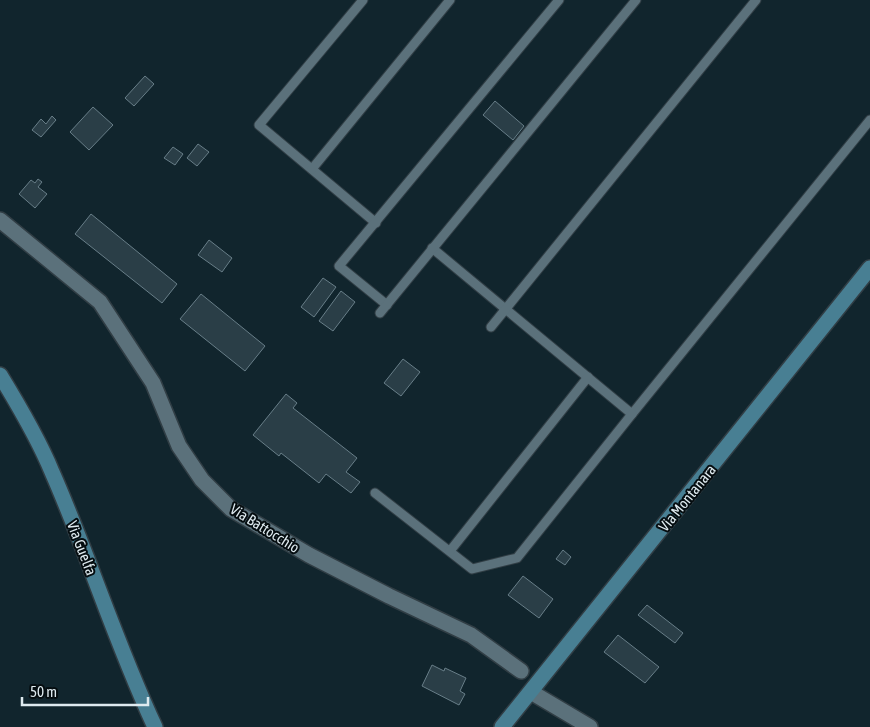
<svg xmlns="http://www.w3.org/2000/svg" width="870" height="727" viewBox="0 0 870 727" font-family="'Asap Condensed',sans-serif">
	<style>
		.building { fill: #2a3e47; stroke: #687e88 }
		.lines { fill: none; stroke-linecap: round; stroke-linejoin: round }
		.lane-casing { stroke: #313e45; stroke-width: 11 }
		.street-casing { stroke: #313e45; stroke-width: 18 }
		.secondary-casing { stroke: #313e45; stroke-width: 18 }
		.lane { stroke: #5b717b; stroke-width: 9 }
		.street { stroke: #5b717b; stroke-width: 15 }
		.secondary { stroke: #487f93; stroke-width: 15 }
		.labels { text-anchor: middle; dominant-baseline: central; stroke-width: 4; stroke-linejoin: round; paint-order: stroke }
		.street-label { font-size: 15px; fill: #deeaef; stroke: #050d10 }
	</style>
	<rect width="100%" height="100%" fill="#11252d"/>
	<g class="building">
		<path d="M145,76l9,8 -20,22 -9,-8z"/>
		<path d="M495,101l29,25 -11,14 -30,-25z"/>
		<path d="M93,107l20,18 -24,25 -19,-18z"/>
		<path d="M52,116l4,4 -15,17 -9,-7 9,-11 5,5z"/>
		<path d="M198,144l11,8 -12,14 -10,-8z"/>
		<path d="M173,147l10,7 -8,11 -11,-7z"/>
		<path d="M38,179l4,3 -4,5 9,7 -12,14 -16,-14 12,-14 4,3z"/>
		<path d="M91,214l86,70 -15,19 -87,-69z"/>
		<path d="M209,240l23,18 -10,14 -24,-17z"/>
		<path d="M323,278l13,9 -22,30 -13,-10z"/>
		<path d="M341,291l14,11 -22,29 -14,-10z"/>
		<path d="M201,294l64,52 -20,25 -65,-52z"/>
		<path d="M403,359l17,13 -19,24 -17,-13z"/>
		<path d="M286,394l11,9 -4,5 64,50 -11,14 14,10 -9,11 -25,-19 -7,9 -38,-30 -2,3 -26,-21z"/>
		<path d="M563,550l8,7 -6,8 -9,-6z"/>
		<path d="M523,576l30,23 -14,19 -31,-23z"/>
		<path d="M647,605l36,28 -8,10 -37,-28z"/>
		<path d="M618,635l41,32 -14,16 -41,-31z"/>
		<path d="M432,665l12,6 1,-3 21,10 -6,13 5,3 -6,11 -37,-19z"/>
	</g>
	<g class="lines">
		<g class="lane-casing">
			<g id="lane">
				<path d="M363,0l-104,125 117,98"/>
				<path d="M312,169l138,-169"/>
				<path d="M432,248l200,166 238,-294"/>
				<path d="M387,305l-48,-39 220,-266"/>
				<path d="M380,313l256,-313"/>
				<path d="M491,327l265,-327"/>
				<path d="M375,493l97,76 45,-11 115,-144"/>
				<path d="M450,551l138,-174"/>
			</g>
		</g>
		<g class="street-casing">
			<g id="street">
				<path d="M0,220l100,82 53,81 26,63 23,34 29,29 78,46 80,41 82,39 50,36"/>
				<path d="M531,692l59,35"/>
			</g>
		</g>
		<g class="secondary-casing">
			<g id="secondary">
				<path d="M0,375c19,31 38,63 52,97 37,84 64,172 103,255"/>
				<path d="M502,727l368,-459"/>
			</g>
		</g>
		<use href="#lane" class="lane"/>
		<use href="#street" class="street"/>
		<use href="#secondary" class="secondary"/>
	</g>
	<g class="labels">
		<g class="street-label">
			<text transform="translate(687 498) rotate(-51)">Via Montanara</text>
			<text transform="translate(265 528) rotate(32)">Via Battocchio</text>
			<text transform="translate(82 548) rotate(69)">Via Guelfa</text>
		</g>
	</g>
	<path d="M22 697v8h126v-8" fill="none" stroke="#deeaef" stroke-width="2.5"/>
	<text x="30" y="697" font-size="15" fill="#deeaef" stroke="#050d10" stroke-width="4" paint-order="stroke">50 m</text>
</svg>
